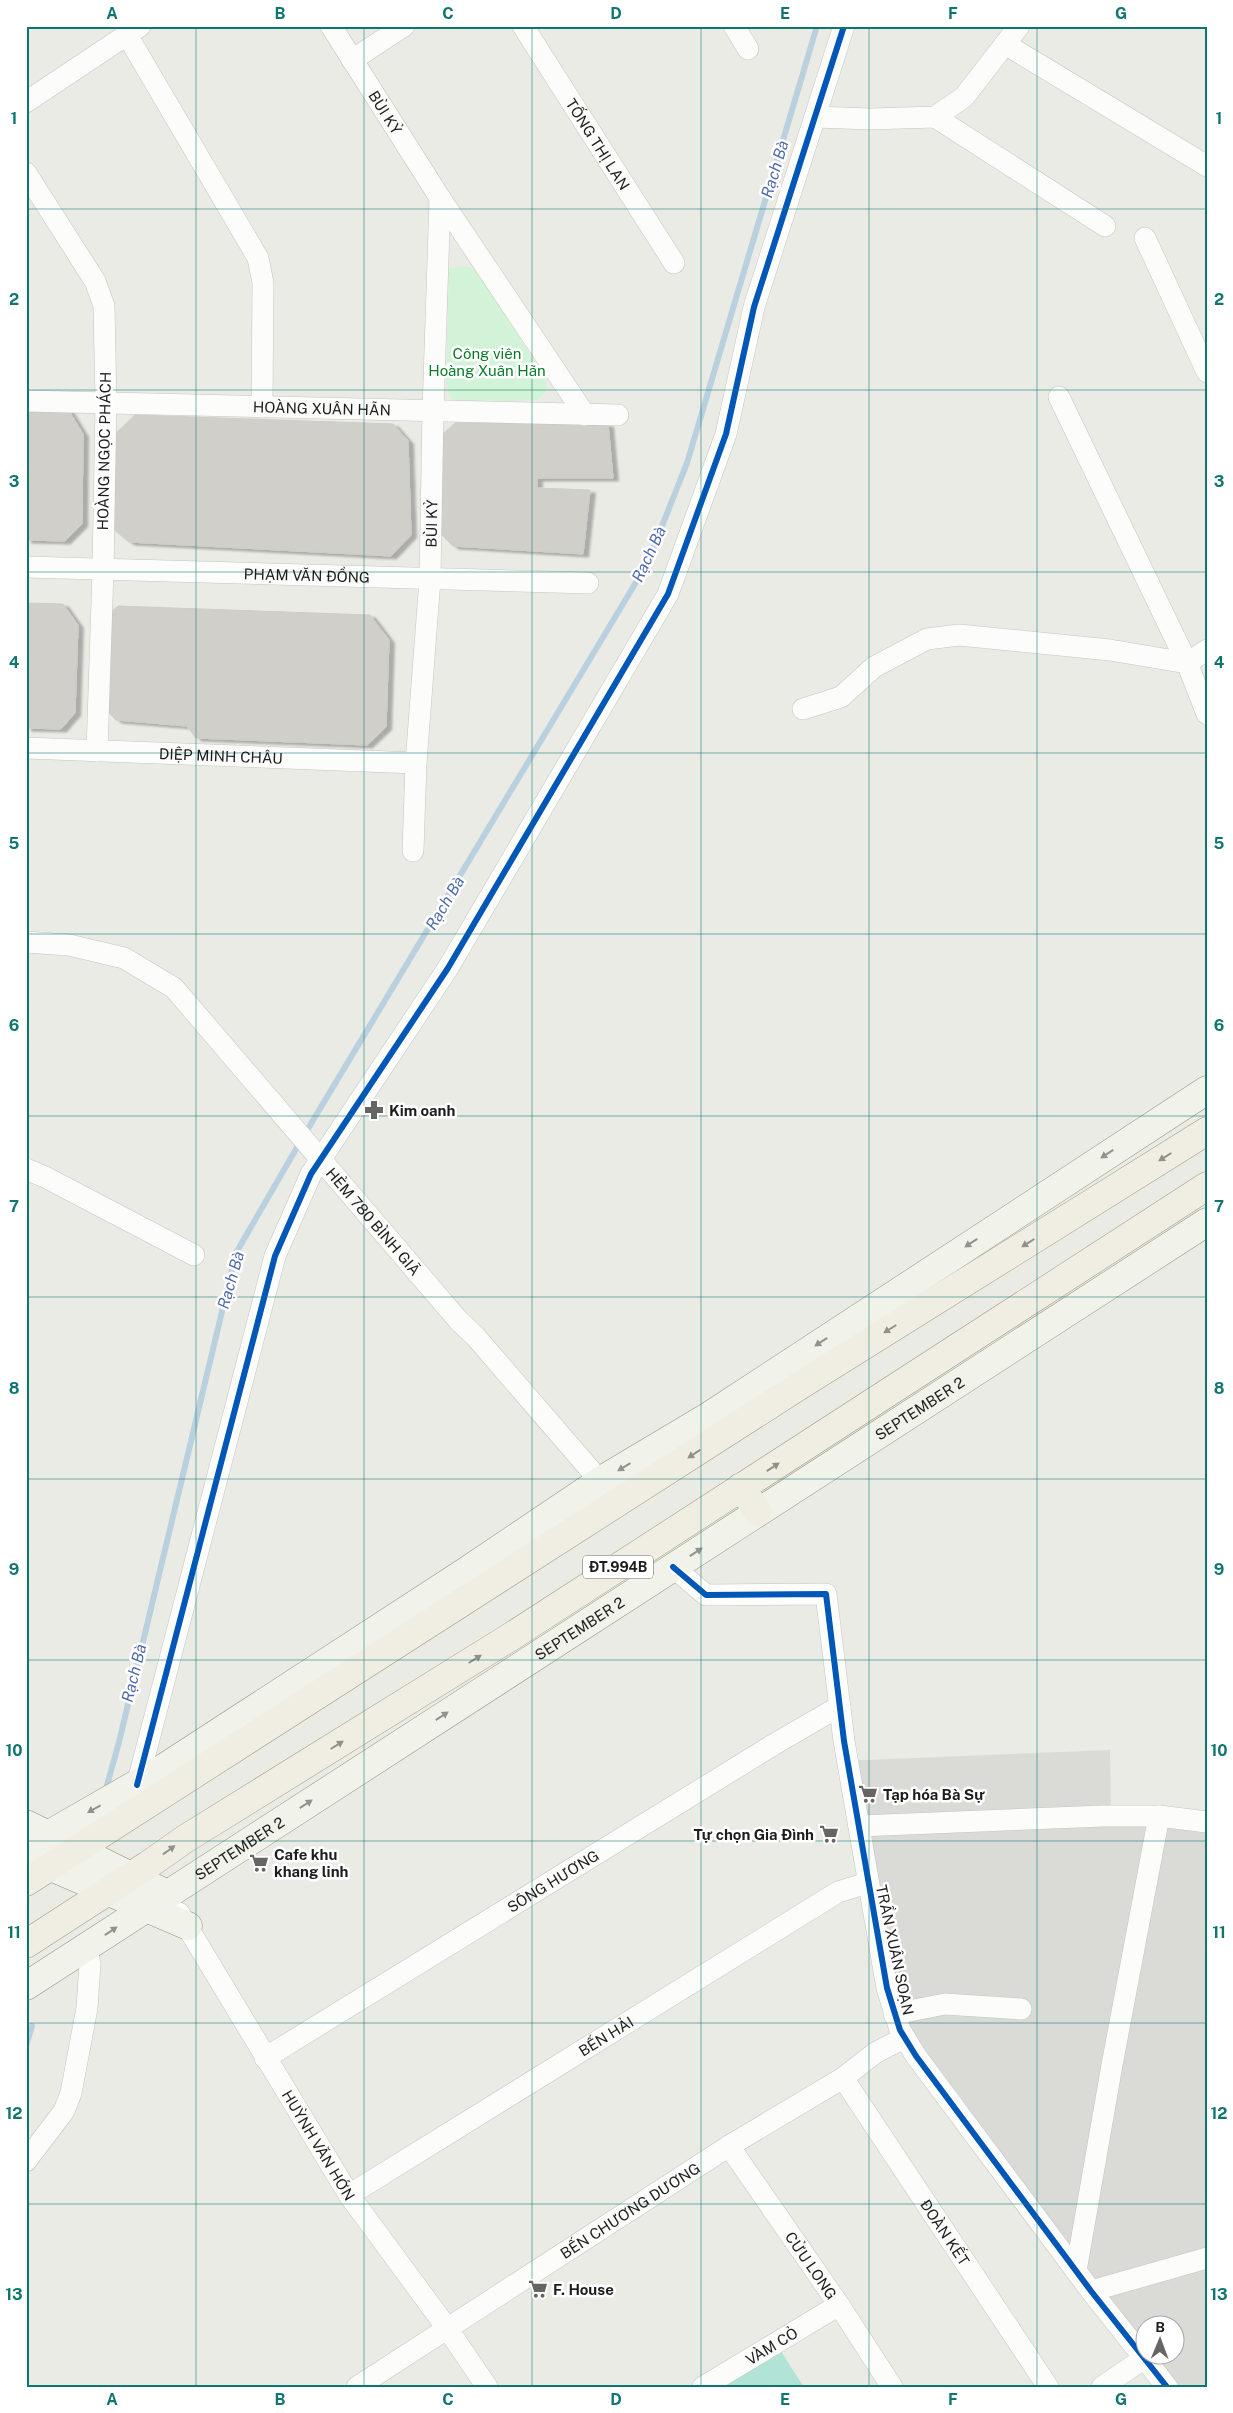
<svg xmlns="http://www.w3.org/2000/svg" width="1233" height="2413" viewBox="0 0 1233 2413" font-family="'Public Sans',sans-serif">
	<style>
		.residential { fill: #dadad7; fill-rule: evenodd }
		.park { fill: #d3f3d9 }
		.pitch { fill: #b1e3d7 }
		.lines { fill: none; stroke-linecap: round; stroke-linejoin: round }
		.stream { stroke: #b9d0df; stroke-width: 6 }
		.building { fill: #d0cfca; stroke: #cfcdc7; filter: url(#shadow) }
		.street-casing { stroke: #c4c4c2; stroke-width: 22 }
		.secondary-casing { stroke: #8f967e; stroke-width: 29 }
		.primary-casing { stroke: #a19d82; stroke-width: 29 }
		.street { stroke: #fcfcfb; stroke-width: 21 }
		.secondary { stroke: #f1f3ea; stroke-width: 28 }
		.primary { stroke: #f0eee3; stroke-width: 28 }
		.cycleway-casing { stroke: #fff; stroke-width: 9 }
		.cycleway { stroke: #0057b8; stroke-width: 6 }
		.oneway { fill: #92938e }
		.oneway2 { fill: #91908a }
		.grid { fill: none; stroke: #0f766e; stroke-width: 1; stroke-opacity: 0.55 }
		.labels { text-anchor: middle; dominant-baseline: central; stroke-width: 5; stroke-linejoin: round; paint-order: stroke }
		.shield { fill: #fff; stroke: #616161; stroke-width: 1 }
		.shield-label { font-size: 14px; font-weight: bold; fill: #1d1d1d }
		.street-label { font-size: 15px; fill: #1d1d1d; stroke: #fff }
		.park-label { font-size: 15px; fill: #0c7a2a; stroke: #fff }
		.poi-label { font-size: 15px; font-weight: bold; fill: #1d1d1d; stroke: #fff; text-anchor: start }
		.water-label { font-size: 16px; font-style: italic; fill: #4b69ac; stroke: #fff }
		.neatline { fill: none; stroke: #0f766e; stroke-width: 2 }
		.grid-label { font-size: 16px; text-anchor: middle; font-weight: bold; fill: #0f766e }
	</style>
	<defs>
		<filter id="shadow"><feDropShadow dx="5.5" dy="3" stdDeviation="1" flood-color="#0004"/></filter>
	</defs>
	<rect width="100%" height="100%" fill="#ebebe6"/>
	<path class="residential" d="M1110,1750l1,65 96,3v569h-43l-267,-346 -56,-280zM1146,2326h30v30h-30z"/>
	<path class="park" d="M465,266l12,3 69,112 1,8 -9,11 -85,3 -7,-19 3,-116z"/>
	<path class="pitch" d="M775,2342l29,45h-99z"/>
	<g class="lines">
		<g class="stream">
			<path d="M106,1789l13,-47 117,-489 67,-116 344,-573 40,-101 130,-437"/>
			<path d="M26,2046l6,-20"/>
		</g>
	</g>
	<g class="building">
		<path d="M26,408l42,1 15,25 -1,90 -17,17 -39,-1z"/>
		<path d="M135,415l258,9 15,17 3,94 -20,21 -262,-14 -18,-15 4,-93z"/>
		<path d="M455,423l153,1 5,54h-76v10l53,2 -7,64 -130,-8 -13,-13 3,-99z"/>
		<path d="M26,603l37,1 15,21 -3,88 -14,16 -35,-1z"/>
		<path d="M118,606l252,9 19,25 -3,87 -19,18 -171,-7 -9,-12 -71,-6 -16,-17 1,-82z"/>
	</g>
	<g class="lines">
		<g class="street-casing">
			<g id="street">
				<path id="s1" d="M331,26l109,172 145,217"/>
				<path id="s2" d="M523,26l151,237"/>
				<path d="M734,26l14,23"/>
				<path d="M127,35l131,223 5,25 -1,124"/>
				<path d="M1005,44l202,122"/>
				<path d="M352,60l52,-34"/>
				<path d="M26,102l114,-76"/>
				<path d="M815,117l55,2 65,-2 29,-20 55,-71"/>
				<path d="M935,117l170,109"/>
				<path d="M26,173l69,108 9,25 2,97 -3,168 -6,180"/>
				<path d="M1145,238l62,134"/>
				<path d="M1059,397l128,266 20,51"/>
				<path id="s3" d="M26,401l592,14"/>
				<path id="s4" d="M26,567l562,16"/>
				<path d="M803,709l38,-12 33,-30 53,-28 32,-4 151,15 77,13 20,-13"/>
				<path id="s5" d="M26,748l390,15"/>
				<path id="s6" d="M413,851l3,-88 14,-184 3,-168 7,-213"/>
				<path id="s7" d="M26,942l43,3 55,13 50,30 285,333 16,15 125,145"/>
				<path d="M26,1169l19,8 149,78"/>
				<path d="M673,1567l33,28 120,-1 18,147 43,247 13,42 16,26 175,235 76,96"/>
				<path d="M137,1785l138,-529 36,-82 137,-206 220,-374 58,-160 28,-127 90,-281"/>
				<path d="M859,1826l244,-10h56l48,6"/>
				<path id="s8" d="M179,1913l170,282 98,133 40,59"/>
				<path d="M894,2014l51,-10 76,5"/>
				<path id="s9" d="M265,2058l508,-313 67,-39"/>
				<path id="s10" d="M843,2078l205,309"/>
				<path id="s11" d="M729,2146l110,159 53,82"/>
				<path d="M26,2161l38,-50 7,-18 16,-85 3,-44 -4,-17"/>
				<path id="s12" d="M349,2195l489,-303 29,-9"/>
				<path d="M1076,2271l36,-206 47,-249"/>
				<path d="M1091,2291l116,-33"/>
				<path id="s13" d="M357,2387l372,-241 114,-68 32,-25 29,-15"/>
				<path id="s14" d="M703,2387l136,-82"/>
				<path d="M1102,2387l41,-28"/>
			</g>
		</g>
		<g class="secondary-casing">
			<g id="secondary">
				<path d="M26,1824l141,70"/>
				<path d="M26,1850l22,-15 111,-64 306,-199 135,-91 109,-65 498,-326"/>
				<path d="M30,1858l158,68"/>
				<path id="s15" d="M26,1986l1181,-764"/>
			</g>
		</g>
		<g class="primary-casing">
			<g id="primary">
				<path d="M741,1487l17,25"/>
				<path d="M26,1882l773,-496 408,-255"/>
				<path d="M26,1944l122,-79 37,-26 327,-203 695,-450"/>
			</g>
		</g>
		<use href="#street" class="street"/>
		<use href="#secondary" class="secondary"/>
		<use href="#primary" class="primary"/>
		<g class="cycleway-casing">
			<g id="cycleway">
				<path d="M673,1567l33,28 120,-1 18,147 43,247 13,42 16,26 175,235 76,96"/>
				<path d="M137,1785l138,-529 36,-82 137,-206 220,-374 58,-160 28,-127 90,-281"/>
			</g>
		</g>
		<use href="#cycleway" class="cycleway"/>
	</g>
	<defs><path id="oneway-solid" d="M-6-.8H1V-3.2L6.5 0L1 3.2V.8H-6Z" transform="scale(1.25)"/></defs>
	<g class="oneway">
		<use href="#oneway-solid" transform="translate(1107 1154) rotate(147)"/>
		<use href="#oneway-solid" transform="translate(971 1243) rotate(147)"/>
		<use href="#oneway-solid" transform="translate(821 1342) rotate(147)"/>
		<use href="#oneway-solid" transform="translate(624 1467) rotate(149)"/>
		<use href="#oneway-solid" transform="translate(696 1552) rotate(-33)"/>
		<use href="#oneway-solid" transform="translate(442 1716) rotate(-33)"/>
		<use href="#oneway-solid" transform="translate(306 1804) rotate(-33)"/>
		<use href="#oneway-solid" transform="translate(94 1809) rotate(151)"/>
		<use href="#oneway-solid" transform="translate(111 1931) rotate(-34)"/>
	</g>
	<g class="oneway2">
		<use href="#oneway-solid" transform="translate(1165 1157) rotate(148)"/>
		<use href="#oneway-solid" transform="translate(1028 1243) rotate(148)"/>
		<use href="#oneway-solid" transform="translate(890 1329) rotate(148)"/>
		<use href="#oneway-solid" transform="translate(694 1454) rotate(147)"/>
		<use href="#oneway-solid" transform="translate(773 1467) rotate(-33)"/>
		<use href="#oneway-solid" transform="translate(475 1659) rotate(-32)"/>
		<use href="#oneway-solid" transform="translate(337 1745) rotate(-32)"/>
		<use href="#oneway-solid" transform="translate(169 1850) rotate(-36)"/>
	</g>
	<path class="grid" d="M196,26v2361M364,26v2361M532,26v2361M701,26v2361M869,26v2361M1037,26v2361M26,209h1181M26,390h1181M26,572h1181M26,753h1181M26,934h1181M26,1116h1181M26,1297h1181M26,1479h1181M26,1660h1181M26,1841h1181M26,2023h1181M26,2204h1181"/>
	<defs>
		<g id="pharmacy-bare" transform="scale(1.5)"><path d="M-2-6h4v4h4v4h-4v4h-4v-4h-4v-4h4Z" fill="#656563" stroke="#fff" stroke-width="2.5" paint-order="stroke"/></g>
		<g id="supermarket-bare" transform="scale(1.5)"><path d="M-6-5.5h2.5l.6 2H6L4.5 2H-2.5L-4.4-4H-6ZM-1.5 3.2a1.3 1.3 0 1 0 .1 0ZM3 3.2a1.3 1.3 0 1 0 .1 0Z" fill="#656563" stroke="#fff" stroke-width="2.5" paint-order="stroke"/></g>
	</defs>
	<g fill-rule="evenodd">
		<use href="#pharmacy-bare" x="374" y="1110"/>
		<use href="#supermarket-bare" x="868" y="1794"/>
		<use href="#supermarket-bare" x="829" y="1834"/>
		<use href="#supermarket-bare" x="259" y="1863"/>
		<use href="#supermarket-bare" x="538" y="2289"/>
	</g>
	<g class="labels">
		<rect class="shield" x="583" y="1555.5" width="70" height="23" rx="4"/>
		<g class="shield-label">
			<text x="618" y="1567">ĐT.994B</text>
		</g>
		<g class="street-label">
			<text stroke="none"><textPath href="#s1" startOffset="102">BÙI KỶ</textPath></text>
			<text stroke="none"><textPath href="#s2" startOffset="140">TỐNG THỊ LAN</textPath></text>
			<text stroke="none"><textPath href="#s3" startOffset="296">HOÀNG XUÂN HÃN</textPath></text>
			<text transform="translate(104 451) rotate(-89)">HOÀNG NGỌC PHÁCH</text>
			<text stroke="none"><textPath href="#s6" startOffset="328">BÙI KỶ</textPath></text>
			<text stroke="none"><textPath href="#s4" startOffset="281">PHẠM VĂN ĐỒNG</textPath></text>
			<text stroke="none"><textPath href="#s5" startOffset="195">DIỆP MINH CHÂU</textPath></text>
			<text stroke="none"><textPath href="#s7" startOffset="465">HẺM 780 BÌNH GIÃ</textPath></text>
			<text stroke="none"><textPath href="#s15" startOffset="1064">SEPTEMBER 2</textPath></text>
			<text stroke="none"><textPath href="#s15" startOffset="659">SEPTEMBER 2</textPath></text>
			<text stroke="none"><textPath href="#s15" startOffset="254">SEPTEMBER 2</textPath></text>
			<text stroke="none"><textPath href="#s9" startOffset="338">SÔNG HƯƠNG</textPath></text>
			<text transform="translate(895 1950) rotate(78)">TRẦN XUÂN SOẠN</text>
			<text stroke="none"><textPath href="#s12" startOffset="302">BẾN HẢI</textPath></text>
			<text stroke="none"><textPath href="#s8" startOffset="271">HUỲNH VĂN HỚN</textPath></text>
			<text stroke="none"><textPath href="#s13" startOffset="325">BẾN CHƯƠNG DƯƠNG</textPath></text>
			<text stroke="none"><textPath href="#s10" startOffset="185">ĐOÀN KẾT</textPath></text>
			<text stroke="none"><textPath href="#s11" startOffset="145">CỬU LONG</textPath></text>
			<text stroke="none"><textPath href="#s14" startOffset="80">VÀM CỎ</textPath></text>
		</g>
		<g class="park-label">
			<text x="487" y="353">Công viên<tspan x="487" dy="17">Hoàng Xuân Hãn</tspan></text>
		</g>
		<g class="poi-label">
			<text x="389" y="1110">Kim oanh</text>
			<text x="883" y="1794">Tạp hóa Bà Sự</text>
			<text x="814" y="1834" text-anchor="end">Tự chọn Gia Đình</text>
			<text x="274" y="1854">Cafe khu<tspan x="274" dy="17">khang linh</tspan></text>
			<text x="553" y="2289">F. House</text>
		</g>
		<g class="water-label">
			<text transform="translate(775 169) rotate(-73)">Rạch Bà</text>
			<text transform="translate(649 554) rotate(-65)">Rạch Bà</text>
			<text transform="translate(445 903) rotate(-59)">Rạch Bà</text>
			<text transform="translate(231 1280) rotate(-74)">Rạch Bà</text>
			<text transform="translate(134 1673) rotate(-76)">Rạch Bà</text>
		</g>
	</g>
	<rect width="1233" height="2413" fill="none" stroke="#ffffff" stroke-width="55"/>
	<g transform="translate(1160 2340) rotate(1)"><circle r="24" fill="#ffffff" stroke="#a5a5a5"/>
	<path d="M0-4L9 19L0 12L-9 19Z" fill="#656563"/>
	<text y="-8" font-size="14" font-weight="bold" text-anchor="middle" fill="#1d1d1d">B</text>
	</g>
	<rect x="28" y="28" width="1178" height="2358" class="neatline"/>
	<g class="grid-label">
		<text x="112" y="19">A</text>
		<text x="280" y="19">B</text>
		<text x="448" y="19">C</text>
		<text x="616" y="19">D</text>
		<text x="785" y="19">E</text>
		<text x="953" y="19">F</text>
		<text x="1121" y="19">G</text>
		<text x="14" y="124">1</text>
		<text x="1219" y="124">1</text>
		<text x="14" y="305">2</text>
		<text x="1219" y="305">2</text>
		<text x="14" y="487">3</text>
		<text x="1219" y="487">3</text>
		<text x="14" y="668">4</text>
		<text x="1219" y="668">4</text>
		<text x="14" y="849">5</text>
		<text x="1219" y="849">5</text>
		<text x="14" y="1031">6</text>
		<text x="1219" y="1031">6</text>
		<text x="14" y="1212">7</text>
		<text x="1219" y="1212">7</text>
		<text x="14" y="1394">8</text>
		<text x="1219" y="1394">8</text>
		<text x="14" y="1575">9</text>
		<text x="1219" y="1575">9</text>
		<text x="14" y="1756">10</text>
		<text x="1219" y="1756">10</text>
		<text x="14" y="1938">11</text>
		<text x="1219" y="1938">11</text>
		<text x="14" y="2119">12</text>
		<text x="1219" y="2119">12</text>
		<text x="14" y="2300">13</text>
		<text x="1219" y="2300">13</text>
		<text x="112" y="2405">A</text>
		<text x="280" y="2405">B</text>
		<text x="448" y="2405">C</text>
		<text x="616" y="2405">D</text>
		<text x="785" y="2405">E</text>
		<text x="953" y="2405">F</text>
		<text x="1121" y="2405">G</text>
	</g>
</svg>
